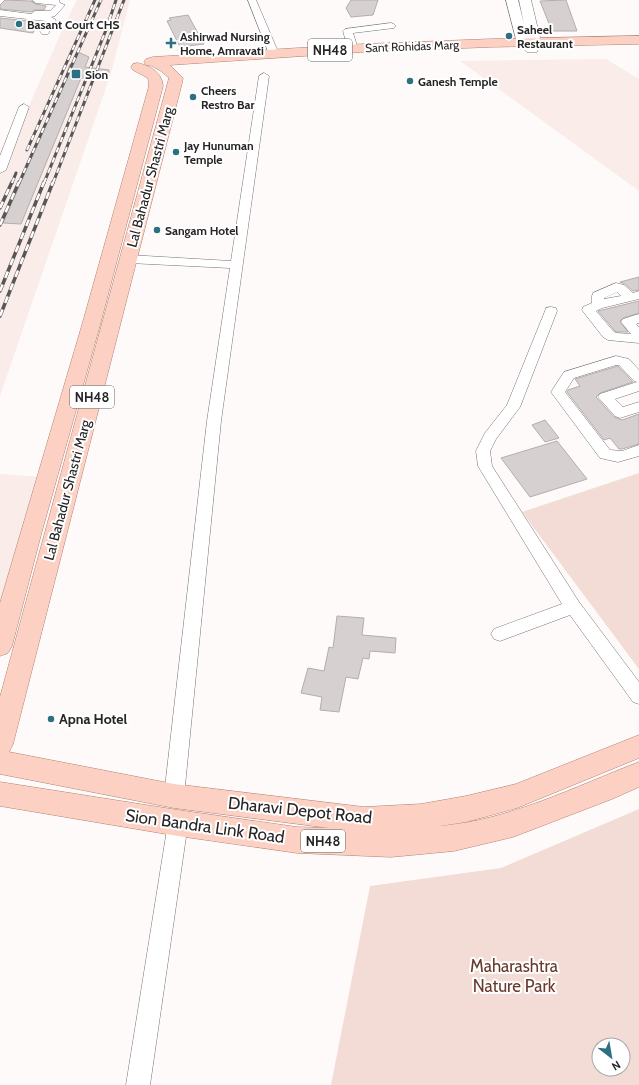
<svg xmlns="http://www.w3.org/2000/svg" width="639" height="1085" viewBox="0 0 639 1085" font-family="Cabin,sans-serif">
	<style>
		.built { fill: #faece8 }
		.green { fill: #f3dcd5; fill-rule: evenodd }
		.building { fill: #d6d1d0; stroke: #b3aead }
		.lines { fill: none; stroke-linecap: round; stroke-linejoin: round }
		.street-casing { stroke: #777271; stroke-width: 1 }
		.secondary-casing { stroke: #777271; stroke-width: 1 }
		.primary-casing { stroke: #b08072; stroke-width: 1 }
		.street { fill: #fff; fill-rule: evenodd }
		.secondary { fill: #fff; fill-rule: evenodd }
		.primary { fill: #fcd1c4; fill-rule: evenodd }
		.rail-far1-casing { stroke: #595656; stroke-width: 3 }
		.rail-casing { stroke: #595656; stroke-width: 3.5 }
		.rail-far1 { stroke: #fff; stroke-width: 2; stroke-dasharray: 5.5; stroke-linecap: butt }
		.rail { stroke: #fff; stroke-width: 2.5; stroke-dasharray: 7; stroke-linecap: butt }
		.poi-dot { fill: #2d7081; stroke: #fff; stroke-width: 1.5 }
		.labels { text-anchor: middle; dominant-baseline: central; stroke-width: 4; stroke-linejoin: round; paint-order: stroke }
		.far-poi-label { font-size: 12px; font-weight: bold; fill: #262424; stroke: #fff; text-anchor: start }
		.far-street-label { font-size: 12px; fill: #262424; stroke: #fff }
		.shield { fill: #fff; stroke: #676666; stroke-width: 1 }
		.shield-label { font-size: 13px; font-weight: bold; fill: #262424 }
		.street-label { font-size: 14px; fill: #262424; stroke: #fff }
		.poi-label { font-size: 14px; font-weight: bold; fill: #262424; stroke: #fff; text-anchor: start }
		.near-street-label { font-size: 17px; fill: #262424; stroke: #fff }
		.near-park-label { font-size: 17px; fill: #69392b; stroke: #fff }
	</style>
	<rect width="100%" height="100%" fill="#fefaf9"/>
	<g class="built">
		<path d="M77,0h53l-19,73 -111,323v-224l64,-146z"/>
		<path d="M606,59l33,20v112l-179,-130z"/>
		<path d="M0,474l41,3 -41,150z"/>
	</g>
	<g class="green">
		<path d="M639,473v196l-117,-157z"/>
		<path d="M639,809v276h-308l39,-199 131,-18zM599,1045h24v24h-24z"/>
	</g>
	<g class="building">
		<path d="M5,0l26,1 5,3 10,2 -2,4h-9l-4,2 -31,-3v-4z"/>
		<path d="M351,0h27l-5,15 -22,2 -5,-9z"/>
		<path d="M566,0l11,31h-25l-12,-30z"/>
		<path d="M188,15l16,29 -24,3 -13,-26 4,-1 -2,-2z"/>
		<path d="M0,18l38,4 -5,11 -33,-5z"/>
		<path d="M78,52l11,5 -4,10 24,3 -1,9 -27,-1 -60,146 -18,-1 64,-145h-2l5,-14 3,1z"/>
		<path d="M639,277v13l-6,1 -8,-7 -5,-2z"/>
		<path d="M639,301v12l-16,5 -3,3 8,11h-12l-2,-2 -16,-19z"/>
		<path d="M618,366l15,16 -33,11 -4,4 18,20 8,3 17,-6v30l-17,5h-3l-9,-11 -6,2 -37,-48 1,-2 12,-4 -5,-7z"/>
		<path d="M545,420l14,18 -14,4 -13,-17z"/>
		<path d="M557,441l30,38 -57,18 -29,-39z"/>
		<path d="M337,616l27,2 -2,17 34,3 -1,15 -25,-2 -1,8 -6,-1 -5,21 -12,-2 -7,35 -19,-2 2,-13 -21,-4 7,-25 16,3 5,-24 4,1z"/>
	</g>
	<g class="lines">
		<g class="street-casing">
			<g id="street">
				<path d="M32,0h27l1,3 5,2 -10,11 -4,1 5,3 -8,14h-6l-2,-2 6,-11 -46,-5v-6l31,4 4,-3h15l6,-6 -20,-2z"/>
				<path d="M248,0h8l23,54 -2,2h-6l-2,-2z"/>
				<path d="M391,23l3,1 2,2 -2,2 -41,5 5,16 -5,3 -5,-3 -5,-18 2,-2z"/>
				<path d="M264,73l5,3 -48,345 -37,375 -3,6 -7,3 -7,-3 -3,-6 43,-375 23,-153 -101,-5 -4,-1 -2,-3 2,-3 4,-1 102,6 28,-185z"/>
				<path d="M24,104l5,3 -23,63 -6,3v-17l19,-49z"/>
				<path d="M616,283l8,2 9,8 6,-2v8l-37,9 -6,3 17,20 3,2 15,1 -10,-12 2,-3 16,-5v9l-3,1 3,3v16l-31,-3 -5,-3 -21,-27 1,-3 9,-4v-7l1,-3zM617,292l4,4 -17,3v-1z"/>
				<path d="M551,307l5,1 1,3 -37,96 -24,32 -6,12 2,15 87,136 60,80v22l-6,-2 -63,-87 -70,26 -6,-2 -3,-5 3,-5 68,-25 -84,-138 -2,-15 9,-18 22,-28 38,-94 1,-3z"/>
				<path d="M616,356l13,3 10,11v21l-24,8 8,8 16,-5v10l-19,6 -5,-2 -17,-19 2,-3 37,-12 -3,-1 -15,-16h-3l-42,13 -9,14 45,58 12,1 17,-6v11l-21,6 -18,-4 -49,-66 13,-20z"/>
				<path d="M178,814l7,2 3,7 -38,262h-24l42,-262 3,-7z"/>
			</g>
		</g>
		<g class="secondary-casing">
			<path id="secondary" d="M506,0h12l6,24 -5,-24h12l10,42 -4,10h-10l-10,-9z"/>
		</g>
		<g class="primary-casing">
			<g id="primary">
				<path d="M639,36v8l-148,3 -128,5 -193,13 13,13 -1,5 -169,661 -4,8 165,32 190,23 57,-3 45,-8 50,-12 123,-49v23l-122,50 -51,14 -26,4c70,-6 134,-39 199,-64v25l-27,12 -99,38 -59,14 -63,6 -94,-4 -119,-17 -178,-30v-24l178,28 119,17 32,1 -155,-20 -174,-34v-77l169,-619 -8,-7 -9,-5 -6,-1 -2,-3 2,-3 7,-2 210,-13 128,-5z"/>
				<path d="M138,63c12,3 24,9 25,23l-63,239 -58,206 -30,115 -4,7 -8,3v-53l82,-278 67,-239 -1,-8 -15,-8 -2,-3 2,-3z"/>
			</g>
		</g>
		<use href="#street" class="street"/>
		<use href="#secondary" class="secondary"/>
		<use href="#primary" class="primary"/>
		<g class="rail-far1-casing">
			<g id="rail-far1">
				<path d="M27,150l68,-150"/>
				<path d="M12,183l4,-10"/>
				<path d="M19,183l82,-183"/>
				<path d="M44,183l62,-153 10,-30"/>
				<path d="M53,183l71,-183"/>
			</g>
		</g>
		<g class="rail-casing">
			<g id="rail">
				<path d="M0,208l12,-26"/>
				<path d="M0,225l19,-43"/>
				<path d="M0,291l44,-109"/>
				<path d="M0,316l53,-134"/>
			</g>
		</g>
		<use href="#rail-far1" class="rail-far1"/>
		<use href="#rail" class="rail"/>
	</g>
	<g class="poi-dot">
		<circle cx="19" cy="24" r="4"/>
		<circle cx="509" cy="36" r="4"/>
		<path d="M169 37h4v4h4v4h-4v4h-4v-4h-4v-4h4z"/>
		<rect x="71" y="69" width="10" height="10" rx="2"/>
		<circle cx="410" cy="81" r="4"/>
		<circle cx="193" cy="97" r="4"/>
		<circle cx="176" cy="152" r="4"/>
		<circle cx="157" cy="230" r="4"/>
		<circle cx="51" cy="719" r="4"/>
	</g>
	<g class="labels">
		<g class="far-poi-label">
			<text x="27" y="24">Basant Court CHS</text>
			<text x="517" y="29">Saheel<tspan x="517" dy="14">Restaurant</tspan></text>
			<text x="180" y="36">Ashirwad Nursing<tspan x="180" dy="14">Home, Amravati</tspan></text>
			<text x="85" y="74">Sion</text>
			<text x="418" y="81">Ganesh Temple</text>
			<text x="201" y="90">Cheers<tspan x="201" dy="14">Restro Bar</tspan></text>
			<text x="184" y="145">Jay Hunuman<tspan x="184" dy="14">Temple</tspan></text>
			<text x="165" y="230">Sangam Hotel</text>
		</g>
		<g class="far-street-label">
			<text transform="translate(412 46) rotate(-2)">Sant Rohidas Marg</text>
		</g>
		<g class="shield">
			<rect x="308" y="39" width="44" height="22" rx="3"/>
			<rect x="70" y="386" width="44" height="22" rx="3"/>
			<rect x="301" y="830" width="44" height="22" rx="3"/>
		</g>
		<g class="shield-label">
			<text x="330" y="50">NH48</text>
			<text x="92" y="397">NH48</text>
			<text x="323" y="841">NH48</text>
		</g>
		<g class="street-label">
			<text transform="translate(150 177) rotate(-75)">Lal Bahadur Shastri Marg</text>
			<text transform="translate(67 490) rotate(-75)">Lal Bahadur Shastri Marg</text>
		</g>
		<g class="poi-label">
			<text x="59" y="719">Apna Hotel</text>
		</g>
		<g class="near-street-label">
			<text transform="translate(300 810) rotate(6)">Dharavi Depot Road</text>
			<text transform="translate(205 826) rotate(8)">Sion Bandra Link Road</text>
		</g>
		<g class="near-park-label">
			<text x="514" y="966">Maharashtra<tspan x="514" dy="20">Nature Park</tspan></text>
		</g>
	</g>
	<g transform="translate(611 1057) rotate(149)"><circle r="19" fill="#ffffff" stroke="#a8a7a7"/>
	<path d="M0-3L7 15L0 10L-7 15Z" fill="#2d7081"/>
	<text y="-6" font-size="11" font-weight="bold" text-anchor="middle" fill="#262424">N</text>
	</g>
</svg>
